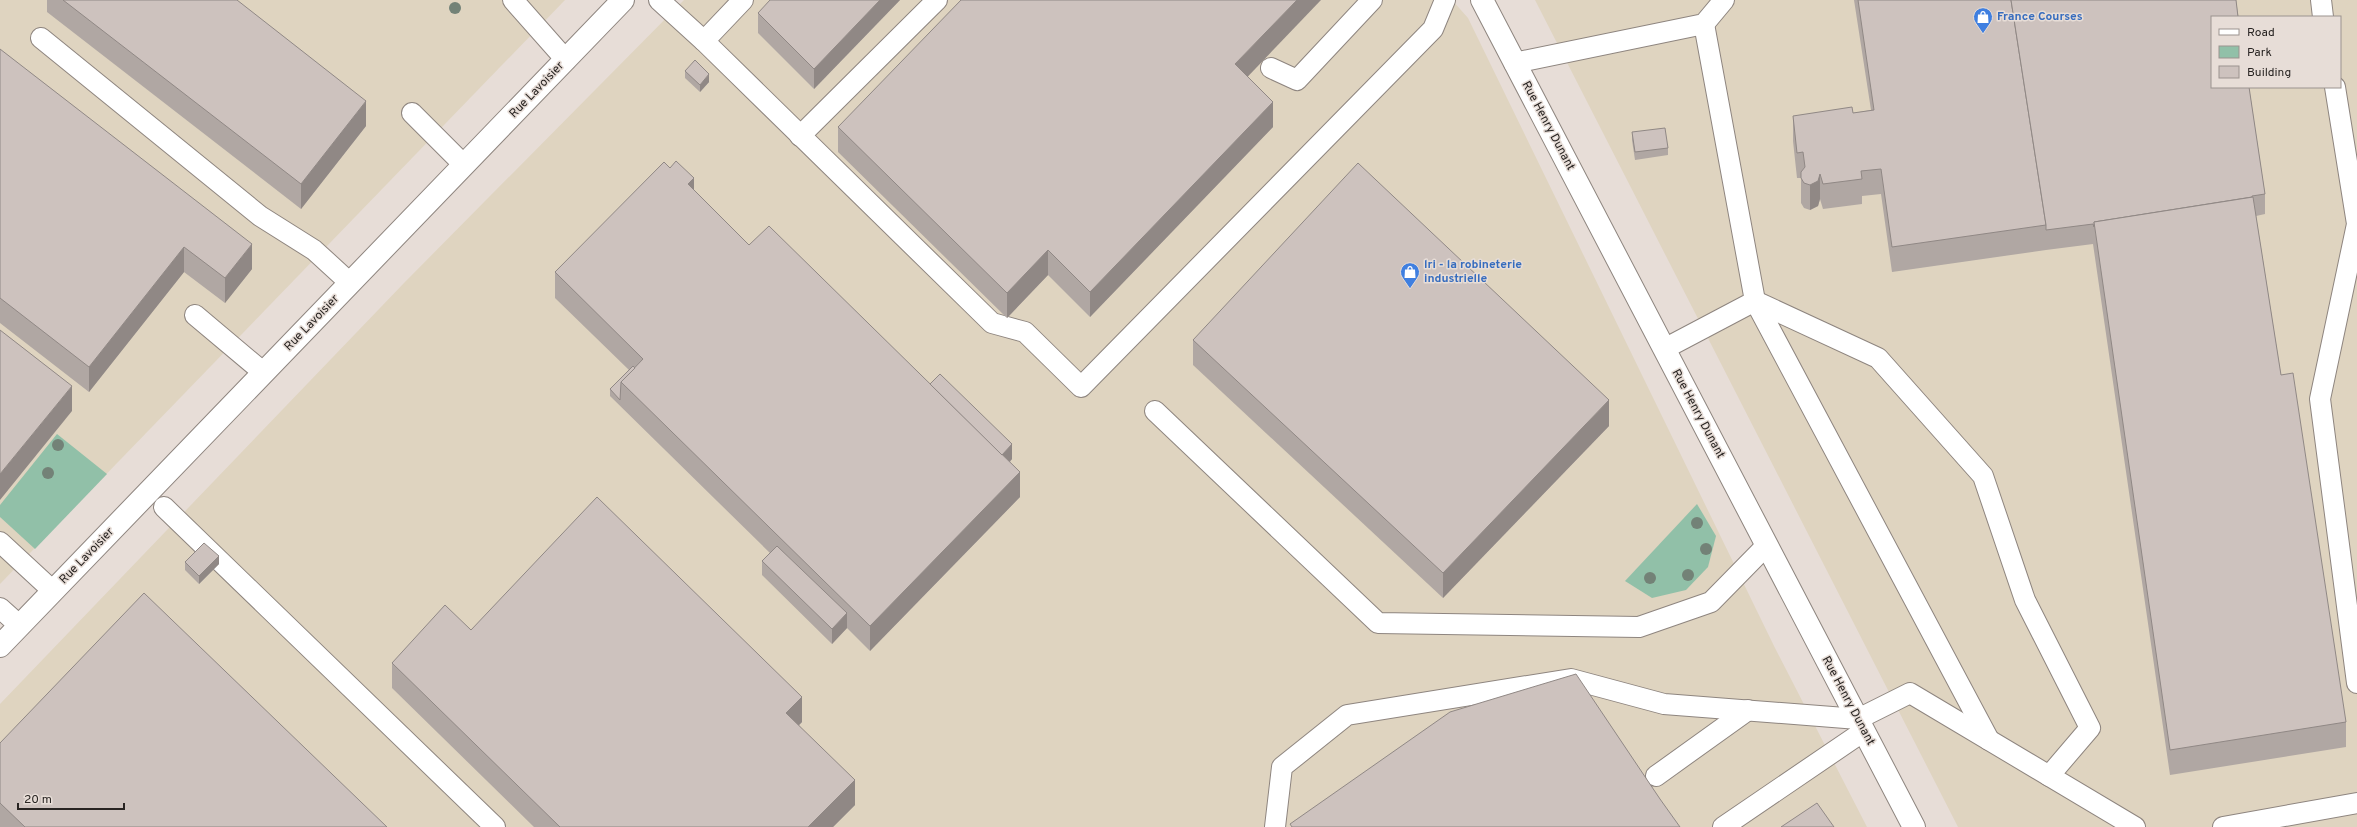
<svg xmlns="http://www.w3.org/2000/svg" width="2357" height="827" viewBox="0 0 2357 827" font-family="Overpass,sans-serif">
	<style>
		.industrial { fill: #dfd4c0; fill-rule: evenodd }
		.green { fill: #91c0a8 }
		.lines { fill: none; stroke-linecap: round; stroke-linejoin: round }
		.service-casing { stroke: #8e857f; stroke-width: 22 }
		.tertiary-casing { stroke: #8e857f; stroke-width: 24 }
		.service { stroke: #fff; stroke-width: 20 }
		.tertiary { stroke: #fff; stroke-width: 22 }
		.tree { fill: #738277 }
		.wall { fill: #b0a7a3 }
		.shaded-wall { fill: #908885 }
		.building { fill: #cdc2be; stroke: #908885 }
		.labels { text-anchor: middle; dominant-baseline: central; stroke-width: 3; stroke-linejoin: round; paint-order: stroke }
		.shop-label { font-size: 12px; font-weight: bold; fill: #366cbe; stroke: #e7ddd7; text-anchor: start }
		.street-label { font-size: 12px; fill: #282422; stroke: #e7ddd7 }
	</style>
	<rect width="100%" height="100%" fill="#e7ddd7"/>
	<g class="industrial">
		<path d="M0,0h565l-565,584z"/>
		<path d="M684,0h768l16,18 307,630 92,179h-1867v-123l404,-421z"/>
		<path d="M1535,0h822v827h-399zM2212,17h128v70h-128z"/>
	</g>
	<g class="green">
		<path d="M57,434l50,40 -72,75 -35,-32v-12z"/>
		<path d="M1697,504l19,32 -8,31 -22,23 -34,8 -27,-17z"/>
	</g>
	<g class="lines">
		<g class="service-casing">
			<g id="service">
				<path d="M513,0l53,60"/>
				<path d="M659,0l45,41 288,282 33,9 56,55 352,-358 12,-29"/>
				<path d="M2321,0l2,17"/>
				<path d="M41,38l219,178 54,34 36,33"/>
				<path d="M704,41l39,-41"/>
				<path d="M1514,63l190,-39 20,-24"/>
				<path d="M1271,68l26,12 75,-80"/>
				<path d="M2335,87l22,137 -37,175 37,284"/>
				<path d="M412,113l52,52"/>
				<path d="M800,136l137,-136"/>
				<path d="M195,315l69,58"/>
				<path d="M1664,349l91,-48 -51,-277"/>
				<path d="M1155,411l223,212 261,4 72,-25 56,-57"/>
				<path d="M164,507l331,320"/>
				<path d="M0,542l53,49"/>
				<path d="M0,608l20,18"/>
				<path d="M1989,740l-234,-439 123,57 105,118 42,124 65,128 -41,48"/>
				<path d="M1656,776l92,-66"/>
				<path d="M1275,827l7,-60 65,-52 224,-36 93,25 194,15 52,-26 225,134"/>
				<path d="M1723,827l141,-96"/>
				<path d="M2223,827l134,-24"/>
			</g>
		</g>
		<g class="tertiary-casing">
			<g id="tertiary">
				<path d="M1482,0l432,827"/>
				<path d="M0,646l623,-646"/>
			</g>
		</g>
		<use href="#service" class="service"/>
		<use href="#tertiary" class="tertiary"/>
	</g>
	<g class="tree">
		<circle cx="455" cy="8" r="6"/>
		<circle cx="58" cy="445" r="6"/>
		<circle cx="48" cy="473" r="6"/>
		<circle cx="1697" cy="523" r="6"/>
		<circle cx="1706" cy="549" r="6"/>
		<circle cx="1688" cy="575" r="6"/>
		<circle cx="1650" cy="578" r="6"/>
	</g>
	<g class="wall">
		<path d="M47,0h190l129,126 -65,83 -254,-197z"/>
		<path d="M900,0l-86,89 -56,-56v-20z"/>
		<path d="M1854,0h382l29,194v20l-9,2 25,159 65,347v25l-176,28 -77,-531 -47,6 -154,22 -11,-78 -19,2v8l-39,5 -3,-10 -2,7 -8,4 -6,-2 -3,-5v-25h-4l-4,-37v-25l60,-3 18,-3z"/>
		<path d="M0,49l252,220 -27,34 -41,-31 -95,120 -89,-69z"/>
		<path d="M685,71l24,11 -9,10 -15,-14z"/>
		<path d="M1248,77l25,50 -183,190 -42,-42 -41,43 -169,-166v-25z"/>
		<path d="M1632,132l36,16v7l-33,5 -3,-20z"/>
		<path d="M694,190l55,55 181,139 82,75 -2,3 10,35 -150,154 -23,-23 -15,16 -70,-69v-14l8,-8 -160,-157v-7l19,-19 -74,-72v-26z"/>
		<path d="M1193,340l416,86 -166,172 -250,-233z"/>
		<path d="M185,562l34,2 -20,20 -14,-14z"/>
		<path d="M471,630l331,92 -3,3 56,80 -22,22h-299l-142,-139v-25z"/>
		<path d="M0,743l387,84h-387z"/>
	</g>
	<g class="shaded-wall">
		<path d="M880,0h20l-86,89v-20z"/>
		<path d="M1297,0h24l-86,90v-26z"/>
		<path d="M709,74v8l-9,10v-7z"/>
		<path d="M366,101v25l-65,83v-25z"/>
		<path d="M1273,102v25l-183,190v-25z"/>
		<path d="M1820,174v25l-2,7 -8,4v-25z"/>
		<path d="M694,178v26l-6,-20z"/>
		<path d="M252,244v25l-27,34v-25z"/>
		<path d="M184,247v25l-95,120v-25z"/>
		<path d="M1048,250v25l-41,43v-25z"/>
		<path d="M72,386v25l-72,89v-26z"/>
		<path d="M1609,400v26l-166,172v-25z"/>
		<path d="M1012,444v15l-15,16v-15z"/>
		<path d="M1020,472v25l-150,154v-25z"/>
		<path d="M219,556v8l-20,20v-8z"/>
		<path d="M847,613v15l-15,16v-15z"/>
		<path d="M802,697v25l-16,16v-25z"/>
		<path d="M855,780v25l-22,22h-25z"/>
	</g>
	<g class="building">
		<path d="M63,0h174l129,101 -65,83z"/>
		<path d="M770,0h110l-66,69 -56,-56z"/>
		<path d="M961,0h336l-62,64 38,38 -183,190 -42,-42 -41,43 -169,-166z"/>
		<path d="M1858,0h153l35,225 -154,22 -11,-78 -20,2 1,8 -39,5 -3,-10 -2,7 -8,4 -6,-2 -3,-5v-6l4,-5 -2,-15 -6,1 -4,-37 59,-9 1,6 21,-3z"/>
		<path d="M2011,0h225l2,17h-26v70h37l16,107 -13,2v1l-158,25v5l-1,-3 -47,6v-5z"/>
		<path d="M0,49l252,195 -27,34 -41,-31 -95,120 -89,-69z"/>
		<path d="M695,60l14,14 -9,11 -15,-14z"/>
		<path d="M1665,128l3,20 -33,4 -3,-20z"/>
		<path d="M676,161l18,17 -6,6 61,61 20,-19 251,246 -150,154 -249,-244 22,-23 -88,-87 109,-110 6,6z"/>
		<path d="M1358,163l251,237 -166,173 -250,-233z"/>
		<path d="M2253,197l28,178 12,-2 53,349 -176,28 -76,-528z"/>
		<path d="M0,330l72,56 -72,88z"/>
		<path d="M633,366l2,2 -14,14 -1,18 -10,-11z"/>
		<path d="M940,374l72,70 -10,11 -72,-71z"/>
		<path d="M597,497l205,200 -16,16 69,67 -47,47h-248l-168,-164 53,-58 26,25z"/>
		<path d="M204,543l15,13 -20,20 -14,-14z"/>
		<path d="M777,546l70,67 -15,16 -70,-68z"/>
		<path d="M144,593l243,234h-362l-25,-24v-60z"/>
		<path d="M1576,674l84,125 20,28h-388l-2,-3 160,-112z"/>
		<path d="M1817,803l17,24h-53z"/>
	</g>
	<defs>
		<g id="shop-pin" transform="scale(1)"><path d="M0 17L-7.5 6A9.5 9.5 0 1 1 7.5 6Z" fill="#3f7fe0" stroke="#e7ddd7"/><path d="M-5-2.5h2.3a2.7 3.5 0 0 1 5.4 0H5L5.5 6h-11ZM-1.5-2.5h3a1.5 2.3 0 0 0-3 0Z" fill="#fff"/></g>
	</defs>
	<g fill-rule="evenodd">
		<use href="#shop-pin" x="1983" y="17"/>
		<use href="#shop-pin" x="1410" y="272"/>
	</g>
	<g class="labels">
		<g class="shop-label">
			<text x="1997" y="17">France Courses</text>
			<text x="1424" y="265">lri - la robineterie<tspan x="1424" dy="14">industrielle</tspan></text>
		</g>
		<g class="street-label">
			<text transform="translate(537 90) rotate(-46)">Rue Lavoisier</text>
			<text transform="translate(1548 126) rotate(62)">Rue Henry Dunant</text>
			<text transform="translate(312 323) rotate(-46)">Rue Lavoisier</text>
			<text transform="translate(1698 414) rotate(62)">Rue Henry Dunant</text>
			<text transform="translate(87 556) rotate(-46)">Rue Lavoisier</text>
			<text transform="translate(1848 701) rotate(62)">Rue Henry Dunant</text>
		</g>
	</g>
	<rect x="2211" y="16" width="130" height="72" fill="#e7ddd7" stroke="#9b938f"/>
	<rect x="2219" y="29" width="20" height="6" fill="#ffffff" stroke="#9b938f"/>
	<text x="2247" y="36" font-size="12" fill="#282422">Road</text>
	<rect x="2219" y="46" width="20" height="12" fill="#91c0a8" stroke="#9b938f"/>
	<text x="2247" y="56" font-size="12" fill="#282422">Park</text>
	<rect x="2219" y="66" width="20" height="12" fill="#cdc2be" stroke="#9b938f"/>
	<text x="2247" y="76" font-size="12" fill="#282422">Building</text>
	<path d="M18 803v6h106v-6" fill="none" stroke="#282422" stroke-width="2"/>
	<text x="24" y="803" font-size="12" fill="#282422" stroke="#e7ddd7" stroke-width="3" paint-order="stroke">20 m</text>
</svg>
